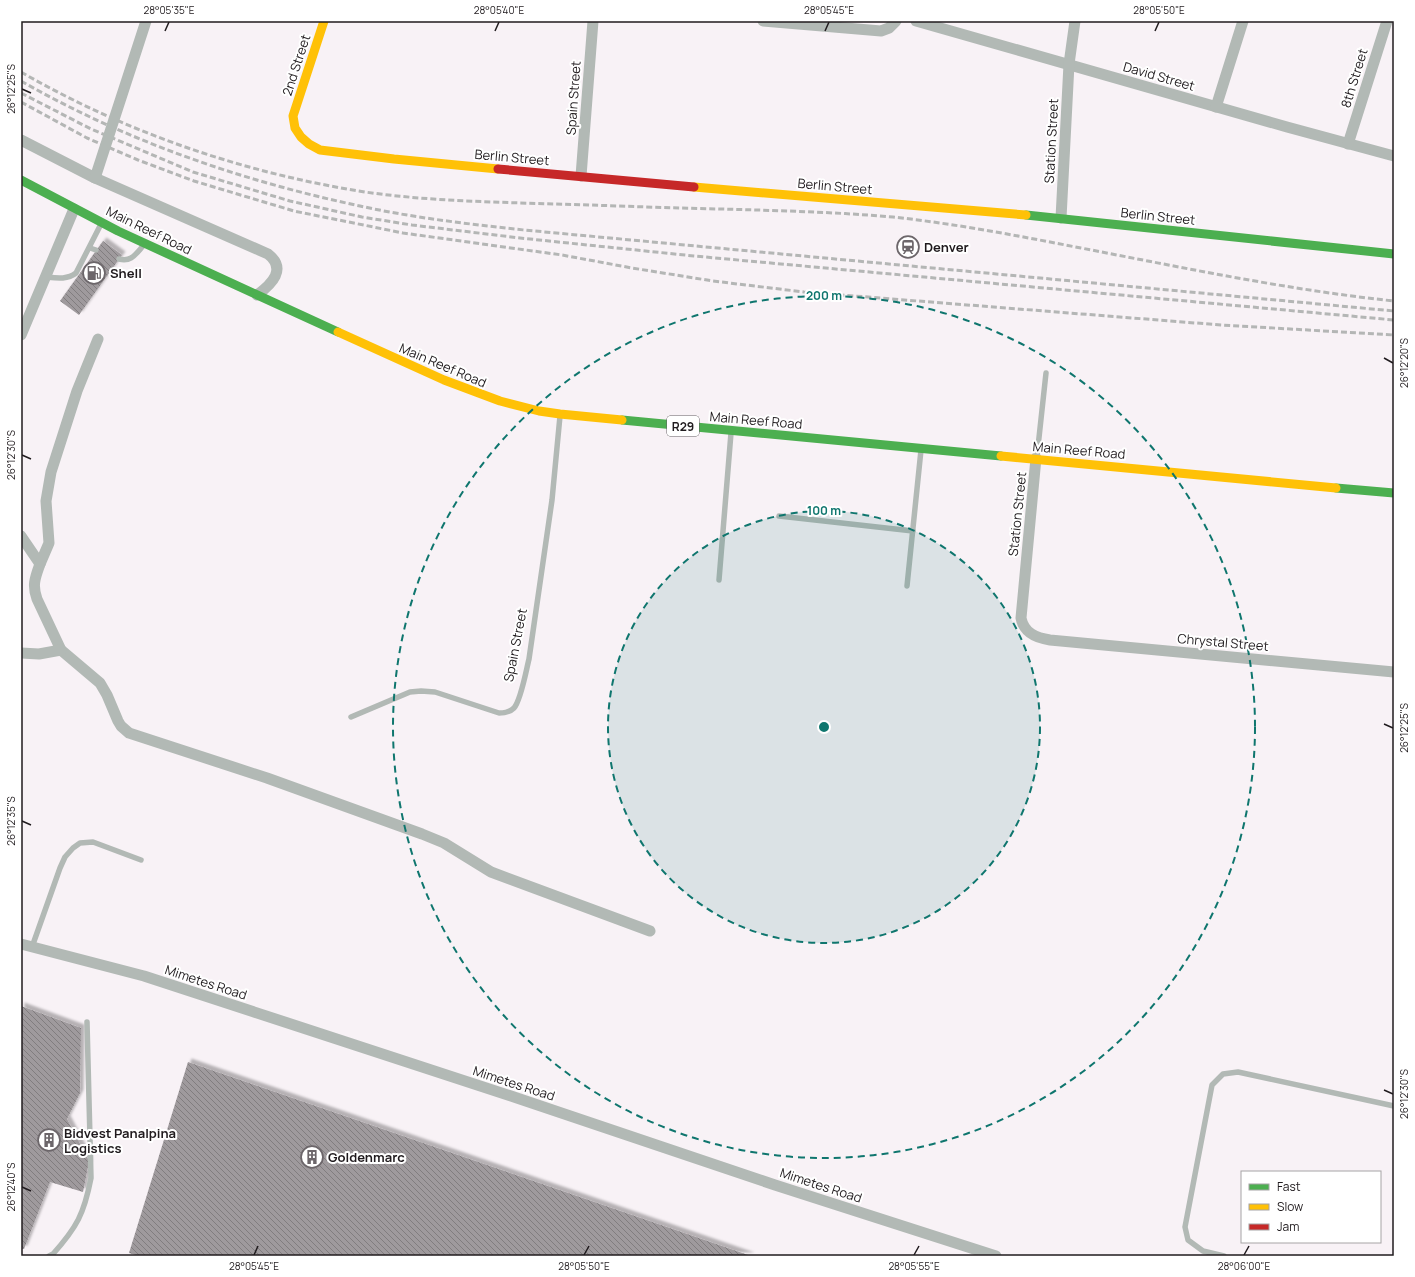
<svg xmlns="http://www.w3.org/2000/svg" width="1415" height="1277" viewBox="0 0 1415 1277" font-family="Manrope,sans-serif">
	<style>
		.building { fill: url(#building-back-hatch); filter: url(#shadow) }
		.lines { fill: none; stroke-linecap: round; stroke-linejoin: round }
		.lane { stroke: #b2b9b5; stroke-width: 5.5 }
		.street { stroke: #b2b9b5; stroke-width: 11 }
		.fast { stroke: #4caf50; stroke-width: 9 }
		.slow { stroke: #ffc107; stroke-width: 9 }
		.jam { stroke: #c62828; stroke-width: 9 }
		.rail { stroke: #b4b6b5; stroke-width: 3; stroke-dasharray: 6 3; stroke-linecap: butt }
		.street-bridge { stroke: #b2b9b5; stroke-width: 11 }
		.ticks { fill: none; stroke: #201b1e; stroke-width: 1.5 }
		.ring { fill: none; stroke: #0f766e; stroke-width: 2; stroke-dasharray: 7 5 }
		.labels { text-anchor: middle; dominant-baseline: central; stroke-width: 4; stroke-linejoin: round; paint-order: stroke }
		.shield { fill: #fff; stroke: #635f62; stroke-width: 1 }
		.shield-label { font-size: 12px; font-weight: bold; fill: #201b1e }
		.street-label { font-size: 13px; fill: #201b1e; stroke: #fff }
		.poi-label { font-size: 13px; font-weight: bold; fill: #201b1e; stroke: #fff; text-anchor: start }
		.centre { fill: #0f766e; stroke: #fff; stroke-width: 2 }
		.ring-label { font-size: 12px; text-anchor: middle; font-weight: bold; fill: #0f766e; stroke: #fff; stroke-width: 4; stroke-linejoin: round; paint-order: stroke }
		.neatline { fill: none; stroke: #201b1e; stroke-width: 1.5 }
		.ticks-label { font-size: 10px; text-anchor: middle; fill: #201b1e }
	</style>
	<defs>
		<pattern id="building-back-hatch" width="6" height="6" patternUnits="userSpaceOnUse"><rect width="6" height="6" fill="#9f9a9d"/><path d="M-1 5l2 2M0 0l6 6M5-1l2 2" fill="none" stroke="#817d7f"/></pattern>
		<filter id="shadow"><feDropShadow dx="3.5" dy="-3.5" stdDeviation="1" flood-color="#0004"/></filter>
	</defs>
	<rect width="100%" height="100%" fill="#f8f2f6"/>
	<g class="building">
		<path d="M103,241l19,14 -43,60 -19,-14z"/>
		<path d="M21,1006l60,22 -1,65 -13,26 22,42 -6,31 -33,-10 -26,67h-3z"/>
		<path d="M188,1062l563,194h-612l-10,-3z"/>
	</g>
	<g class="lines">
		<g class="lane">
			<path d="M90,248l6,2"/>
			<path d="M119,259c12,3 16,-4 24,-13"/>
			<path d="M45,277c11,1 22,3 31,-4l24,-47"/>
			<path d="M1037,456l9,-83"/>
			<path d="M779,516l134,15"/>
			<path d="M719,580l12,-147"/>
			<path d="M907,586l14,-136"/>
			<path d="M351,717l59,-25 11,-1 14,1 64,21c6,0 11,-1 15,-5 7,-8 12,-37 15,-49l23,-159 8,-84"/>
			<path d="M32,947l28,-79 5,-11 8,-9 7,-5 13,-1 48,18"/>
			<path d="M49,1256l4,-2c24,-27 31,-40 38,-76l-4,-156"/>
			<path d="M1224,1256l-21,-5 -15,-11 -3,-13 27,-142 11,-11 15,-2 156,34"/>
		</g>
		<g class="street">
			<path d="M763,21l118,10 8,-3 7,-7"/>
			<path d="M916,21l371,106 107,29"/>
			<path d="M1216,107l27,-86"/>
			<path d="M21,140l74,38 173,76c19,15 4,30 -11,41"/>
			<path d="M1348,144l39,-123"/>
			<path d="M581,176l12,-155"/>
			<path d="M1061,218l8,-154 6,-43"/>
			<path d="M21,335l53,-126"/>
			<path d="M1036,458l-15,160c3,15 15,20 29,22l344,32"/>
			<path d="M21,536l19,28c-5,14 -8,21 -3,35l24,51 39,33 7,12 11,26 3,5 8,7 138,45 155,56 22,9 47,29 159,59"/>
			<path d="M40,564l9,-21 -3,-42 5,-29 26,-81 21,-52"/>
			<path d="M21,653l18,1 22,-4"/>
			<path d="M21,944l123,32 367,120 264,89 221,71"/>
		</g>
		<g class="fast">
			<path d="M21,180l97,51 220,101"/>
			<path d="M1026,215l368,39"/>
			<path d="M622,420l379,36"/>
			<path d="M1336,488l58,5"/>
		</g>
		<g class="slow">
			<path d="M324,21l-31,95 2,12 6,9 8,7 11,6 74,9 104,10"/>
			<path d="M694,187l332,28"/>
			<path d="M338,332l106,48 56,21 39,10 21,3 62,6"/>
			<path d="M1001,456l335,32"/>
		</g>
		<path class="jam" d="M498,169l196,18"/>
		<g class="rail">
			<path d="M21,72c106,61 223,101 344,120 63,9 127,10 190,12 42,1 85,3 127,4 71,2 141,3 211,9 64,7 126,19 188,31 104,20 208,42 313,53"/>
			<path d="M21,81c105,60 221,100 339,125 54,12 109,18 164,24l870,81"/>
			<path d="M21,93l70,36 102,43 97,29 72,16 50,8 108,13 174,18 700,64"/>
			<path d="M21,102l66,36 51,22 56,21 100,30 109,22 159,22 70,13 81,13 91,11 417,33 173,10"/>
		</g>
		<path class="street-bridge" d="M95,178l51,-157"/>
	</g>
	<path class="ticks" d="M165,31l4,-9M495,31l4,-9M825,31l4,-9M1155,31l4,-9M22,89l9,4M1384,358l9,5M22,455l9,4M1384,724l9,4M22,821l9,4M1384,1090l9,4M22,1187l9,4M254,1255l4,-9M584,1255l5,-9M914,1255l5,-9M1244,1255l5,-9"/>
	<circle cx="824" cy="727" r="216" fill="#0f766e" fill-opacity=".12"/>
	<g class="ring">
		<circle cx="824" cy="727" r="216"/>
		<circle cx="824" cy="727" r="431"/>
	</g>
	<defs>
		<g id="station-ring" transform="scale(1.15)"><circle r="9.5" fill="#fff" stroke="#6c666a" stroke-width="1.5"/><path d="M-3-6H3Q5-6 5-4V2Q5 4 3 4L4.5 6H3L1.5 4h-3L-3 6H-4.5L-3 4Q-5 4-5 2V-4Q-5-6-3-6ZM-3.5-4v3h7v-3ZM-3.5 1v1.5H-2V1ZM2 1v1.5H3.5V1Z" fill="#6c666a"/></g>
		<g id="fuel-ring" transform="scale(1.15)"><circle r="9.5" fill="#fff" stroke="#6c666a" stroke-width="1.5"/><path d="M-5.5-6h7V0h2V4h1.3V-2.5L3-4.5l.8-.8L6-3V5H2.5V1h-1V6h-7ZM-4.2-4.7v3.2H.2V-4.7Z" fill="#6c666a"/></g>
		<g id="building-ring" transform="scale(1.15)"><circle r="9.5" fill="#fff" stroke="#6c666a" stroke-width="1.5"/><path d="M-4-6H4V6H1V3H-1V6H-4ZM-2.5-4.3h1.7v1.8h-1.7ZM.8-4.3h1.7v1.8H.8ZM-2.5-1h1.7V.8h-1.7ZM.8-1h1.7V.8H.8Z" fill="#6c666a"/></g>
	</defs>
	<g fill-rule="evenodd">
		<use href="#station-ring" x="908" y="247"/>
		<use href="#fuel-ring" x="94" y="273"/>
		<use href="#building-ring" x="49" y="1140"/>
		<use href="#building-ring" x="312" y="1157"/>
	</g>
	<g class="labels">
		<rect class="shield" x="667" y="416" width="32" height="20" rx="3"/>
		<g class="shield-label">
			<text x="683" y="426">R29</text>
		</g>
		<g class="street-label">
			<text transform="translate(296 65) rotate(-72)">2nd Street</text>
			<text transform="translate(1159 76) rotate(16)">David Street</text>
			<text transform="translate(1354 78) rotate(-73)">8th Street</text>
			<text transform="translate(573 98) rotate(-86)">Spain Street</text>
			<text transform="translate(1051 141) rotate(-87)">Station Street</text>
			<text transform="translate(512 157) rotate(5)">Berlin Street</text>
			<text transform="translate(835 186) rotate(5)">Berlin Street</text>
			<text transform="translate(1158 216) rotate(6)">Berlin Street</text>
			<text transform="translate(149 230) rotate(26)">Main Reef Road</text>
			<text transform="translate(443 365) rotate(23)">Main Reef Road</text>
			<text transform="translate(756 420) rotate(5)">Main Reef Road</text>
			<text transform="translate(1079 450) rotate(5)">Main Reef Road</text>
			<text transform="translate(1017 514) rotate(-84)">Station Street</text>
			<text transform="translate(1223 642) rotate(5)">Chrystal Street</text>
			<text transform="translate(515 645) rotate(-79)">Spain Street</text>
			<text transform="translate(206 982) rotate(18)">Mimetes Road</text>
			<text transform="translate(514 1083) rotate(18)">Mimetes Road</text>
			<text transform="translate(821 1185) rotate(18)">Mimetes Road</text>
		</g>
		<g class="poi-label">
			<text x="924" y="247">Denver</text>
			<text x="110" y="273">Shell</text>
			<text x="64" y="1133">Bidvest Panalpina<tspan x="64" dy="15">Logistics</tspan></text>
			<text x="328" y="1157">Goldenmarc</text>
		</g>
	</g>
	<circle cx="824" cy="727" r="6" class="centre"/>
	<g class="ring-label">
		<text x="824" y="300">200 m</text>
		<text x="824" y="515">100 m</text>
	</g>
	<rect width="1415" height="1277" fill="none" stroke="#ffffff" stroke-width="44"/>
	<rect x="1241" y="1171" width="140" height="72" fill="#ffffff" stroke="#a6a4a5"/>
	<rect x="1249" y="1184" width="20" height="6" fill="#4caf50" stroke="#a6a4a5"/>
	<text x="1277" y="1191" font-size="12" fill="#201b1e">Fast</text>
	<rect x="1249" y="1204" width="20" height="6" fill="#ffc107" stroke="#a6a4a5"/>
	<text x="1277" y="1211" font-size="12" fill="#201b1e">Slow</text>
	<rect x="1249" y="1224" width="20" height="6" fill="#c62828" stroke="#a6a4a5"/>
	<text x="1277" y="1231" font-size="12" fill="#201b1e">Jam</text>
	<rect x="22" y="22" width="1371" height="1233" class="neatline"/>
	<g class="ticks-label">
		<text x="169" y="14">28°05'35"E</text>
		<text x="499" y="14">28°05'40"E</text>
		<text x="829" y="14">28°05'45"E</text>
		<text x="1159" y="14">28°05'50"E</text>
		<text transform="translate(11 89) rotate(-90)" y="4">26°12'25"S</text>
		<text transform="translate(1404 363) rotate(-90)" y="4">26°12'20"S</text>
		<text transform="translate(11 455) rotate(-90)" y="4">26°12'30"S</text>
		<text transform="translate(1404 728) rotate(-90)" y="4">26°12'25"S</text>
		<text transform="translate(11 821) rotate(-90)" y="4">26°12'35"S</text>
		<text transform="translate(1404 1094) rotate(-90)" y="4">26°12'30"S</text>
		<text transform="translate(11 1187) rotate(-90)" y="4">26°12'40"S</text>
		<text x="254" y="1270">28°05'45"E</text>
		<text x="584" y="1270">28°05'50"E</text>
		<text x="914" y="1270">28°05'55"E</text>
		<text x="1244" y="1270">28°06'00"E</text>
	</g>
</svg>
